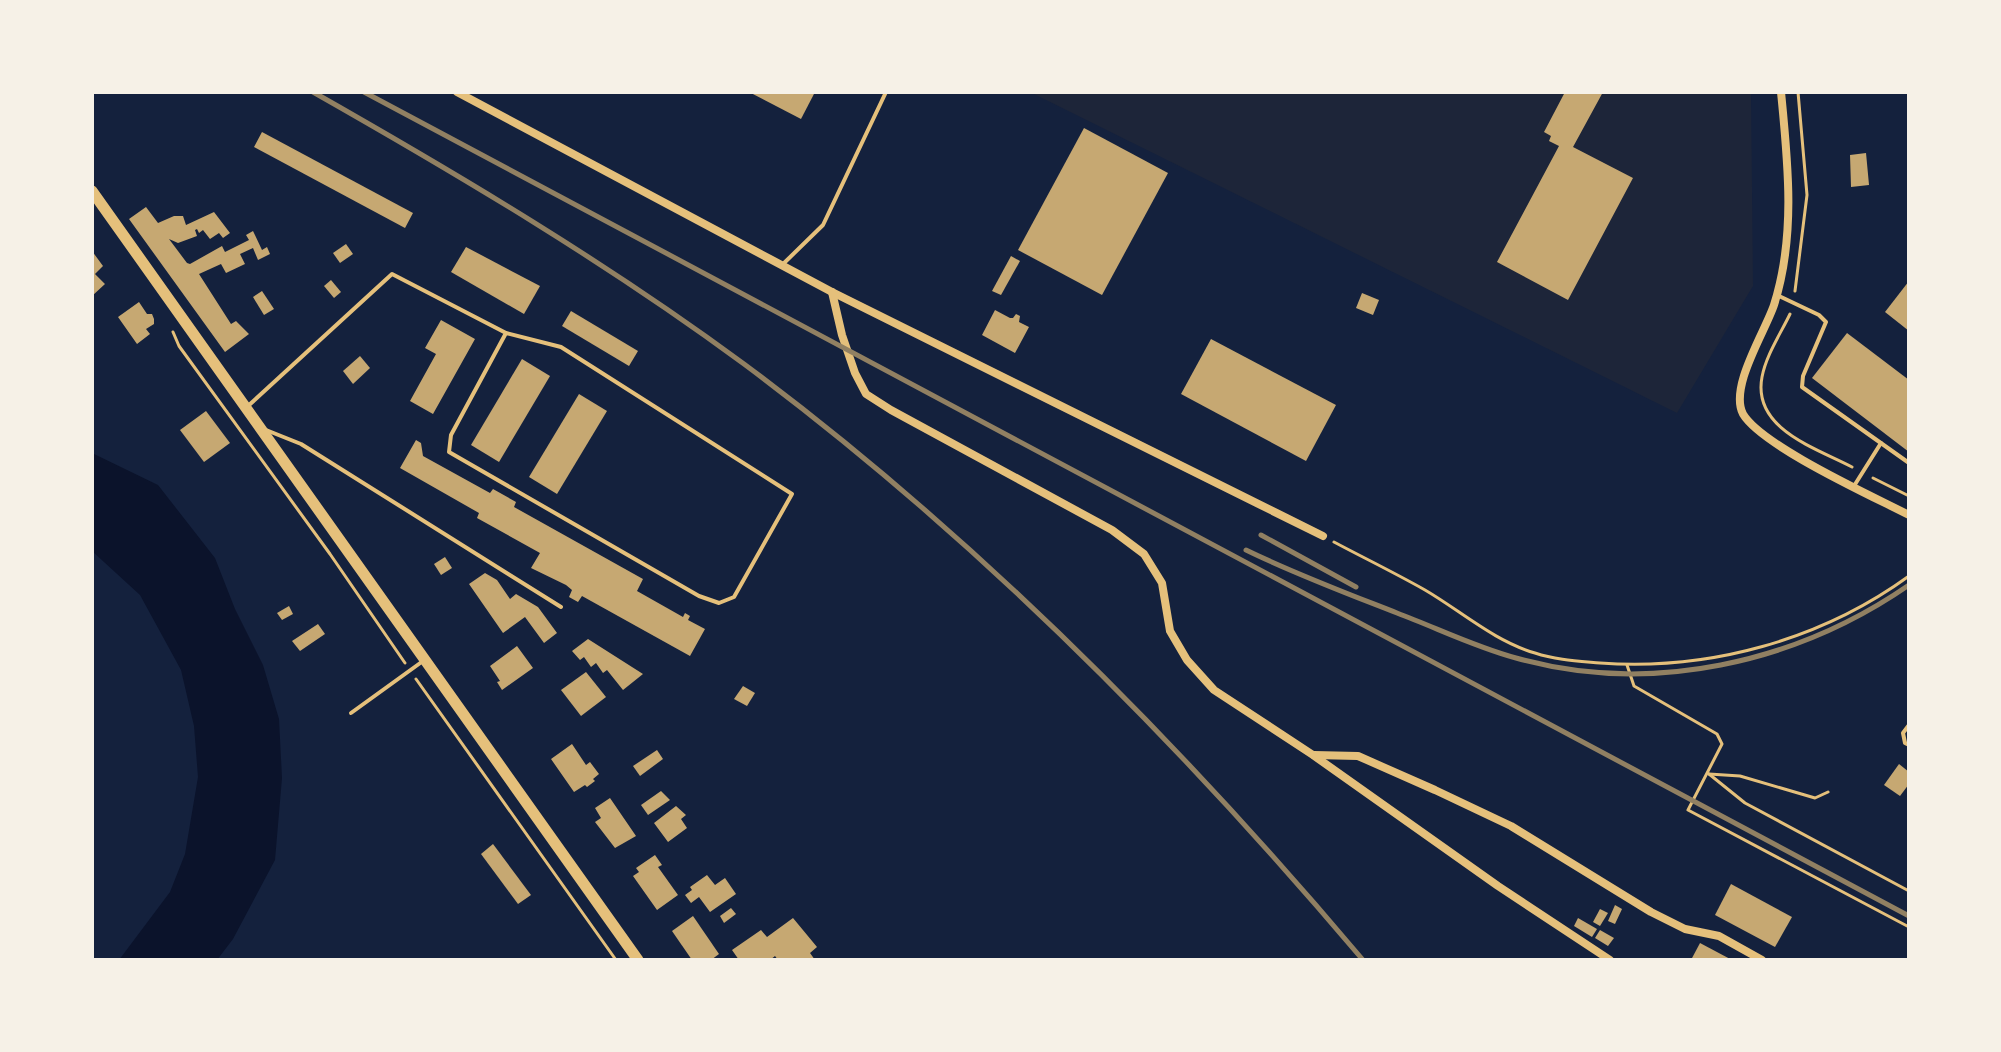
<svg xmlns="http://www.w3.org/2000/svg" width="2001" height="1052" viewBox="0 0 2001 1052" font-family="Karla,sans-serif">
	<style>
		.green { fill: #1d2539 }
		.water { fill: #0b132b }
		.building { fill: #c6a872 }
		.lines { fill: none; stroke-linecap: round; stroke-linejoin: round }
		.path { stroke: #e5c07b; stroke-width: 3 }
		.service { stroke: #e5c07b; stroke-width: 4 }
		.minor { stroke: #e5c07b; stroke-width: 8 }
		.tertiary { stroke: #e5c07b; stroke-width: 11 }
		.rail { stroke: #918062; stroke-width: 5 }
	</style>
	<rect width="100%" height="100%" fill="#14213d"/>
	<path class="green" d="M1030,92h721l2,194 -76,127z"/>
	<path class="water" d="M92,453l66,32 57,73 20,51 28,56 16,54 3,59 -7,82 -42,79 -16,21h-98l51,-68 15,-38 13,-77 -4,-51 -13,-56 -41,-75 -48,-44z"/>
	<g class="building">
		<path d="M749,92h66l-14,27z"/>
		<path d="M1565,92h38l-30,55 60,31 -65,122 -71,-38 62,-116 -10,-5 2,-5 -7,-4z"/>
		<path d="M1084,128l84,45 -66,122 -84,-45z"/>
		<path d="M262,132l151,81 -8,15 -151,-81z"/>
		<path d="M1866,153l3,32 -18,2 -1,-32z"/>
		<path d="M146,207l12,16 16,-7h9l3,9 28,-13 16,21 -7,5 -4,-5 -9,6 -7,-9 -4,3 -2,-4 -2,1 2,6 -19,7 -9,-4 18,24 3,1 32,-18 3,6 24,-12 -3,-5 7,-4 9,19 5,-3 3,7 -12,6 -5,-12 -13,6 5,10 -19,9 -5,-9 -22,10 32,50 5,-3 13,13 -24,18 -96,-133z"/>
		<path d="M346,244l7,10 -13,9 -7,-10z"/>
		<path d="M466,247l74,39 -16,28 -73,-42z"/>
		<path d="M92,251l11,15 -8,8 10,10 -13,12z"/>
		<path d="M1011,256l9,5 -19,34 -9,-4z"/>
		<path d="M331,280l10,12 -7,6 -10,-12z"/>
		<path d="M1909,281v50l-24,-19z"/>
		<path d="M262,291l12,18 -10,6 -11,-18z"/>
		<path d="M1362,293l17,7 -6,15 -17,-7z"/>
		<path d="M139,302l8,12h5l2,5v5l-8,5 4,5 -13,10 -19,-27z"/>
		<path d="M995,310l15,8h3l3,-4 4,2 -1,6 10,5 -14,26 -33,-18z"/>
		<path d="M571,311l67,40 -9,15 -67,-40z"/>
		<path d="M441,320l34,19 -42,75 -23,-13 26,-47 -11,-6z"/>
		<path d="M1847,333l62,47v72l-97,-74z"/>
		<path d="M1211,339l125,66 -30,56 -125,-67z"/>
		<path d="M360,356l10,12 -17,16 -10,-13z"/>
		<path d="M522,359l28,17 -51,86 -28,-17z"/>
		<path d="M579,394l28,17 -50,83 -28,-17z"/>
		<path d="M206,411l24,32 -26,19 -24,-32z"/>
		<path d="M416,440l5,3 2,13 67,37 3,-4 23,13 -2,5 129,72 -6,12 46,26 2,-4 5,3 -2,4 17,9 -15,27 -108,-60 -4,6 -9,-5 3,-7 -6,-5 -35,-17 9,-15 -63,-35 2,-5 -79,-45z"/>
		<path d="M445,557l7,11 -11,7 -7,-11z"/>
		<path d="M485,573l12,7 13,19 6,-5 22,13 19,26 -13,10 -19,-26 -22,16 -34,-49z"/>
		<path d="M289,606l4,8 -11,6 -5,-7z"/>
		<path d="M318,624l7,10 -25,17 -8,-10z"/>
		<path d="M588,639l55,35 -20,16 -16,-20 -4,3 -7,-10 -5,4 -7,-10 -4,3 -8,-9z"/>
		<path d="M517,646l16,22 -31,22 -5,-8 3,-1 -10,-15z"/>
		<path d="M586,672l20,25 -25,19 -20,-26z"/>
		<path d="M743,686l12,7 -8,13 -13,-7z"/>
		<path d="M572,744l14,21 4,-3 9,12 -6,5 2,2 -8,6 -2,-2 -11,7 -23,-33z"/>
		<path d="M657,750l6,9 -23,17 -7,-10z"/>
		<path d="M1899,764l10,8v12l-9,12 -16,-11z"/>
		<path d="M661,791l9,9 -22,15 -7,-10z"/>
		<path d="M610,798l26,38 -21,12 -20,-26 6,-4 -6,-10z"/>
		<path d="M676,806l10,9 -5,4 6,9 -19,14 -14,-19z"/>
		<path d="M493,844l38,51 -13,9 -37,-50z"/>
		<path d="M655,855l7,10 -4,2 20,28 -21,15 -24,-34 6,-4 -3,-4z"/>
		<path d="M707,875l8,10 10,-7 11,16 -26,18 -11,-15 -8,6 -6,-8 7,-5 -2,-3z"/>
		<path d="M1731,884l61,33 -17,30 -60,-32z"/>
		<path d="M1615,905l7,4 -7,15 -7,-3z"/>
		<path d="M731,908l5,6 -12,9 -4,-7z"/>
		<path d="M1600,909l8,4 -8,13 -7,-4z"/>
		<path d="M693,916l26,38 -8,6h-19l-20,-29z"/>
		<path d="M793,918l24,29 -7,6 5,7h-37l-3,-4 -5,4h-31l-7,-10 29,-20 6,7z"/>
		<path d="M1578,918l19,11 -5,8 -18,-11z"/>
		<path d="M1600,930l14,8 -6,8 -13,-8z"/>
		<path d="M1700,943l32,17h-41z"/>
	</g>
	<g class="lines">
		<g class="path">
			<path d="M1795,291l12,-96 -9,-103"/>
			<path d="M1790,314c-9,19 -24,41 -28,63 -10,52 54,71 90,90"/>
			<path d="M173,332l6,14 151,208 75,109"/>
			<path d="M1873,478l36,18"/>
			<path d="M1334,542c30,16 61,31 91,48 36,21 69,51 110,63 21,7 43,8 65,10 109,8 221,-23 309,-87"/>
			<path d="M1627,665l7,21 83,48 5,10 -34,66 221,117"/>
			<path d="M416,679l200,281"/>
			<path d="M1709,774l36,29 164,88"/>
			<path d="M1709,774l31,2 75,22 13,-6"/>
		</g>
		<g class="service">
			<path d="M782,265l41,-40 63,-133"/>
			<path d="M1779,296l40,19 7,7 -23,54 -1,11 107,76"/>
			<path d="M248,406l144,-132 114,59 55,14 231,147 -58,103 -15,6 -20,-7 -250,-144 2,-17 55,-102"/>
			<path d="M266,430l35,14 260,163"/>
			<path d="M1854,486l27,-43"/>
			<path d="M351,713l72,-52"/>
			<path d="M1909,725l-6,8 2,10 4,2"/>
		</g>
		<g class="minor">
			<path d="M457,92l375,200 491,244"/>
			<path d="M1781,92c7,71 15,144 -7,213 -9,27 -45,82 -31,109 19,32 129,82 166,101"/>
			<path d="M832,292l10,43 13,38 11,21 25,16 221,120 32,24 18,29 8,48 17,29 27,30 99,65 185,131 112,74"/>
			<path d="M1314,755l44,1 77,34 76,36 140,86 34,17 34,7 43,24"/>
		</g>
		<path class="tertiary" d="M92,191l546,769"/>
		<g class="rail">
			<path d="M313,92c148,84 294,171 431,272 230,171 435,378 619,596"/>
			<path d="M364,92l1545,824"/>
			<path d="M1261,535l95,52"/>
			<path d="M1246,550c49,24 100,43 151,63 40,15 78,34 119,45 135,38 280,5 393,-73"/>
		</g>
	</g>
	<rect width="2001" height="1052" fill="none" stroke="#f6f1e7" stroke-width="188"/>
</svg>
